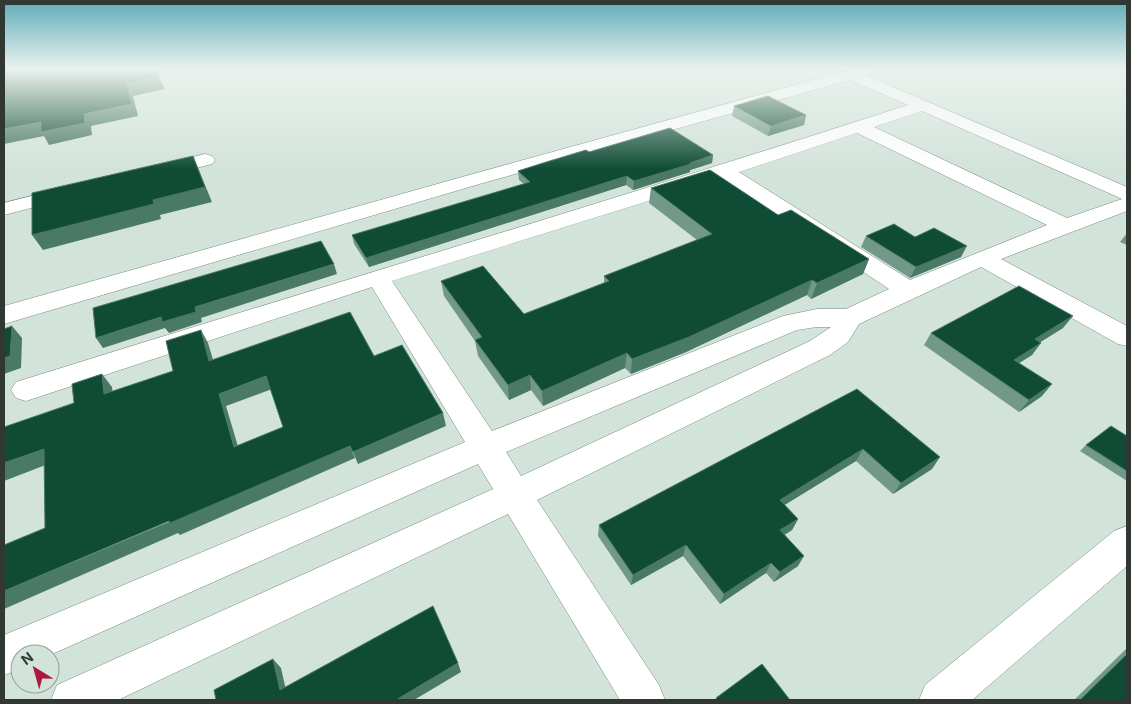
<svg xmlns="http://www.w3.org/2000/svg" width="1131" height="704" viewBox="0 0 1131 704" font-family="Inter,sans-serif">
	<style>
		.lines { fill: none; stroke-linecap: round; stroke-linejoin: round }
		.street-casing { stroke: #7a8981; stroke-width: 1 }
		.street { fill: #fff; fill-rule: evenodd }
		.wall { fill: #719888 }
		.shaded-wall { fill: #4a7966 }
		.building { fill: #104c35; stroke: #4a7966; fill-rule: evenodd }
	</style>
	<rect width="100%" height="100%" fill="#d2e3da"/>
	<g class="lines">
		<g class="street-casing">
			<g id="street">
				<path d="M849,70h25l-2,3 -7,2 262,112v24l-126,48 126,67v20l-9,-2 -137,-77 -122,57 -11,18 -18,13 -293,145 122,185 6,15h-45l-112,-186 -390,186h-67l6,-15 436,-196 -15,-25 -428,191 -30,-1v15l-16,6v-40l461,-193 -93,-155 -346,114 -10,-3 -5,-8 5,-8c297,-93 596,-181 892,-277l-58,-25 -374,105 -472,139v-18l458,-129zM922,111l198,87 2,1 -55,19 -193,-91zM857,133l190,92 -137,55 -171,-108zM722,178l167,111 -43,20h-29l-34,7 -291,115 -100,-150zM817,327h14l-21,14 -289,135 -15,-24 291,-122z"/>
				<path d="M205,154l7,2 3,4 -3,4 -52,13 -7,-2 -3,-4 3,-4z"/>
				<path d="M67,187l7,2 3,4 -3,4 -70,18v-12z"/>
				<path d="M1127,526v40l-155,134h-53l6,-15 189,-154z"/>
			</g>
		</g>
		<use href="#street" class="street"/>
	</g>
	<g class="wall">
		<path d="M734,106l72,9 -2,10 -36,11 -36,-20z"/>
		<path d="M589,152l124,3 -1,8 -22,7v2l-57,18 -7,-5 -257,82 -15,-23 -2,-9 172,-51 -5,-4 -1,-9z"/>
		<path d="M651,188l127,27 91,44 -6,15 -52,25 -4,-4 -121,57 -55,22 -6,-6 -82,38 -12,-16 -22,10 -31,-44 -3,-15 -31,-45 -3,-15 83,33 80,-31v-7l93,-36 -48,-37z"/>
		<path d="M1127,233v12l-7,-3z"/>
		<path d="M866,236l49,1 46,20 -51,21 -49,-31z"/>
		<path d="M1063,328l-23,14 -8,13 -13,8 23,33 -23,16 -95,-67 7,-12z"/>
		<path d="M857,389l75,80 -39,25 -37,-33 -72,44 14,14 -6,11 -8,5 14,31 -24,16 -8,-9 -46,31 -37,-48 -52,29 -33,-49 1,-11z"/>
		<path d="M1127,436v45l-47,-30 6,-6z"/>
		<path d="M1127,648v52h-53z"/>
	</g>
	<g class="shaded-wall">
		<path d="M159,77l6,12 -32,7 5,20 -47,10 1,9 -43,10 -5,-9 -40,8v-15l80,-15 43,-30z"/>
		<path d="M806,115l-2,10 -36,11 3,-10z"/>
		<path d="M713,155l-1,8 -22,7v2l-57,18 1,-9z"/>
		<path d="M193,156l19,46 -52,13 1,4 -118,31 -11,-15 121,-35z"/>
		<path d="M627,176l-1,9 -257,82 -3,-9z"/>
		<path d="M967,246l-6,11 -51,21 6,-11z"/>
		<path d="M869,259l-6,15 -52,25 6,-16z"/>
		<path d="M334,264l3,10 -136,44 1,4 -33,11 -4,-5 -62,20 -7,-10 65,-21 34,-10z"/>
		<path d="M812,280l-5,15 -121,57 -55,22 1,-15z"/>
		<path d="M1073,316l-10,12 -37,23 9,-12z"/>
		<path d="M12,326l10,12 -1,30 -17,6v-16z"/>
		<path d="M201,330l7,13 9,30 -8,-12z"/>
		<path d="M1041,343l-9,12 -27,17 9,-12z"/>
		<path d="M627,353l-2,15 -82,38 -1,-15z"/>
		<path d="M102,374l10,13 2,20 -10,-13z"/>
		<path d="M530,375l1,15 -22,10 -1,-15z"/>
		<path d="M266,376l6,13 -46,17 16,54 -8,-13 -15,-53z"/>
		<path d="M1052,384l-10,12 -23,16 10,-12z"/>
		<path d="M443,413l3,13 -88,38 -5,-12z"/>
		<path d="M350,446l5,12 -175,77 -2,-2 -174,76v-18z"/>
		<path d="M44,449l12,12 -52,20v-18z"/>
		<path d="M863,449l-7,12 -81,50 5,-11z"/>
		<path d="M940,457l-8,12 -39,25 8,-11z"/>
		<path d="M798,519l-6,11 -17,11 5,-11z"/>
		<path d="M686,545l-3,11 -52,29 2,-10z"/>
		<path d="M804,556l-6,10 -24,16 6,-10z"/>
		<path d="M771,563l-5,10 -46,31 4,-10z"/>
		<path d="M273,659l8,9 7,31 -8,-9z"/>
		<path d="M458,663l3,9 -47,28h-18z"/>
	</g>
	<g class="building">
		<path d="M4,70h152l3,7 -32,7 5,20 -48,10 1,9 -44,9v-10l-37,7z"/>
		<path d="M768,96l38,19 -35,11 -37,-20z"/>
		<path d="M670,128l43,27 -23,8 1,1 -57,17 -7,-5 -261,82 -14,-23 178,-53 -12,-11 25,-8 43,-13 3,2z"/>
		<path d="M193,156l12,31 -52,13 1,4 -122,31v-42z"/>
		<path d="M710,170l68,45 13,-5 78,49 -52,24 -5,-3 -123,57 -57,22 -5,-6 -85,38 -12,-16 -22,10 -33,-45 7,-3 -41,-56 42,-15 41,48 85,-33 -5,-5 108,-42 -61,-46z"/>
		<path d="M894,224l21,13 19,-9 33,18 -51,21 -50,-31z"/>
		<path d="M321,241l13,23 -139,43 1,5 -34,10 -1,-5 -65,21 -3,-30z"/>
		<path d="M1019,286l54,30 -38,23 6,4 -27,17 38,24 -23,16 -98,-67z"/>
		<path d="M350,312l24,44 28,-11 41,68 -90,39 -3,-6 -180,77 -1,-2 -165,70v-46l41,-17 -1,-79 -40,14v-36l70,-24 -2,-19 30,-10 2,20 69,-23 -7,-30 35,-11 8,31zM266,376l17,51 -49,20 -15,-53z"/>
		<path d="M12,326l-2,30 -6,2v-29z"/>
		<path d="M857,389l83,68 -39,26 -38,-34 -83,51 18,19 -18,11 24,26 -24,16 -9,-9 -47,31 -38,-49 -53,30 -34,-50z"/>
		<path d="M1111,426l16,10v35l-41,-26z"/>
		<path d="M433,606l25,57 -62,37h-180l-2,-10 59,-31 7,31z"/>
		<path d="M1127,654v46h-47z"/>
		<path d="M762,664l28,36h-73l-1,-2z"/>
	</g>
	<linearGradient id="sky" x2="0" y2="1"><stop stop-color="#5dacb9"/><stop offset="0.41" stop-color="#ebf2ee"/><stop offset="1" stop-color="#ebf2ee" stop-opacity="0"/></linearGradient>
	<rect width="1131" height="169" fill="url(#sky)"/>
	<rect width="1131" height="704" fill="none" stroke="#313834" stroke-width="10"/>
	<g transform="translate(35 669) rotate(323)"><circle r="24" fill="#d2e3da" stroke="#929f98"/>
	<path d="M0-4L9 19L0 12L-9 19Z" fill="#ad1842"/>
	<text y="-8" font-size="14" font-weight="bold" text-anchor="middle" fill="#313834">N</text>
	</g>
</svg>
